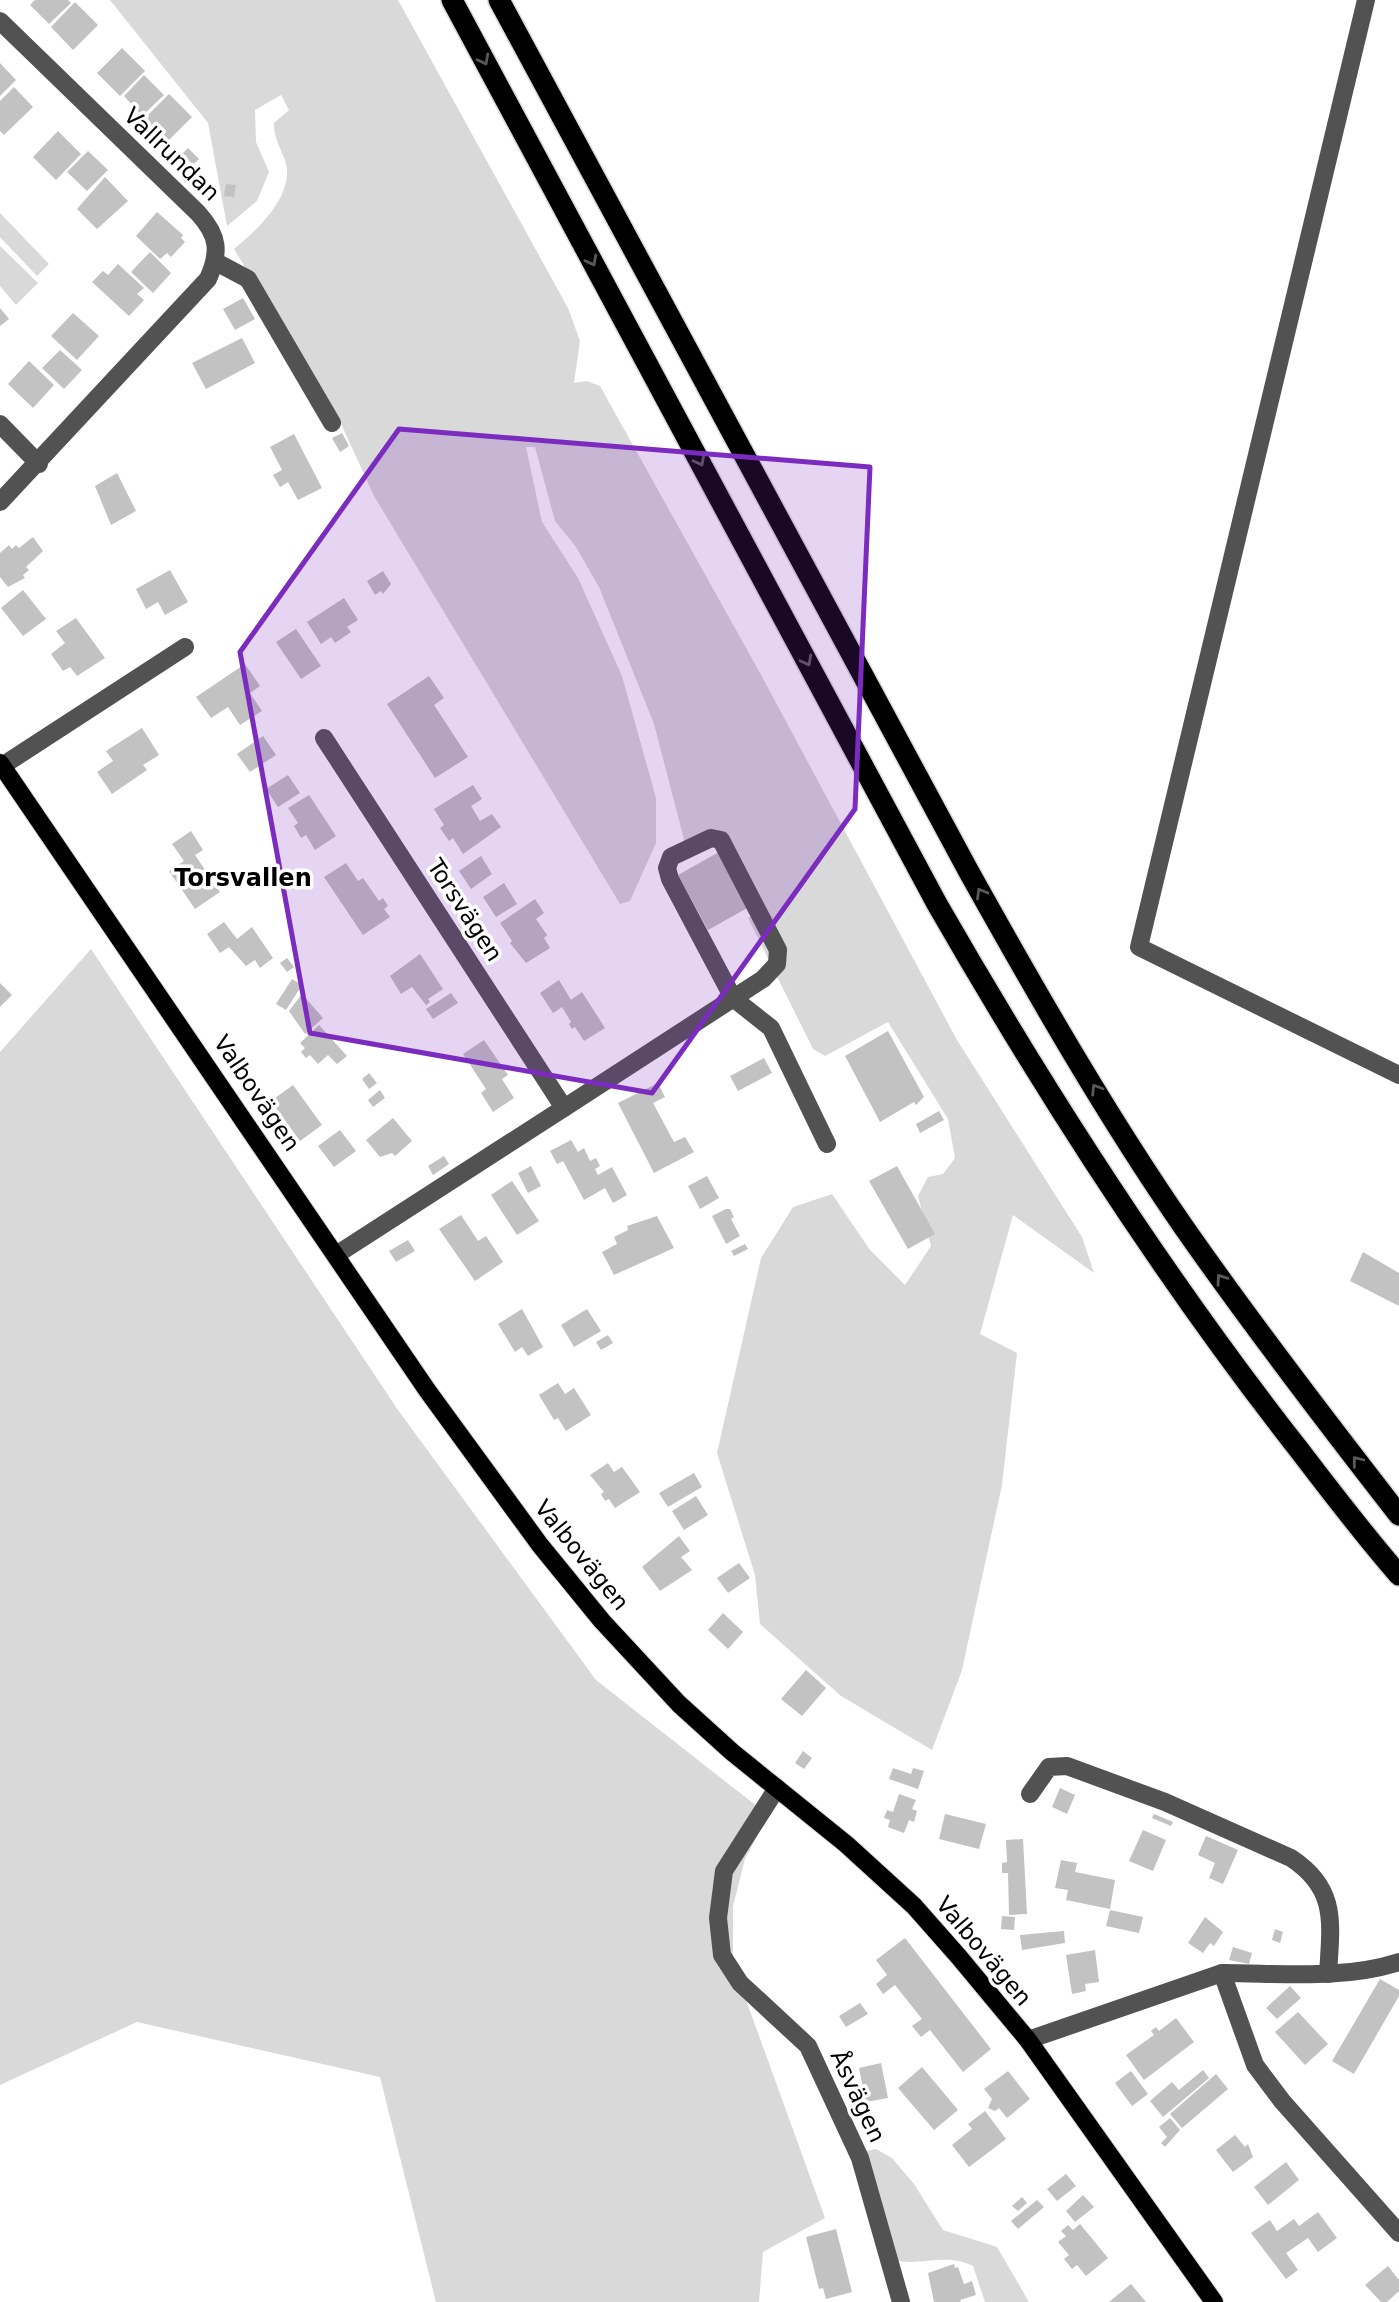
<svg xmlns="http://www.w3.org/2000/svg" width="1399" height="2302" viewBox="0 0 1399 2302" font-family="'DejaVu Sans',sans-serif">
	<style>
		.green { fill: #d9d9d9 }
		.building { fill: #c2c2c2 }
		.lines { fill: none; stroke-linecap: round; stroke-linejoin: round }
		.major-casing { stroke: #dbdbdb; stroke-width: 20 }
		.highway-casing { stroke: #dbdbdb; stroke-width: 24 }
		.minor { stroke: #525252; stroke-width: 18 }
		.major { stroke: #000; stroke-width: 18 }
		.highway { stroke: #000; stroke-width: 21 }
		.oneway { stroke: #595959 }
		.marked { fill: #7b2cbf; fill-opacity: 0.2; stroke: #7b2cbf; stroke-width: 5; stroke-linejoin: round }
		.labels { text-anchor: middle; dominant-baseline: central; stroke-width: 7; stroke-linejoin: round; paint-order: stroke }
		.street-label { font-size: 23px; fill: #000; stroke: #fff }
		.neighbourhood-label { font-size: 24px; font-weight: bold; fill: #000; stroke: #fff }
	</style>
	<rect width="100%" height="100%" fill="#fff"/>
	<g class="green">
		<path d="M110,0h288l170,308 12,33 -6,42 13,-2 13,5 160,287 197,367 125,197 12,36 -81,-58 -33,119 37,19 -15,132 -40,185 -30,80 -91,-54 -81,-72 -5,-49 -38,-122 44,-195 32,-51 39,-13 38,56 35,35 26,-39 -13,-50 10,-19 15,-3 12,-16 -7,-39 -60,-97 -63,34 -12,-7 -65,-131 12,-8 -41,-74 -33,11 -32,-123 -55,-137 -23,-40 -21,-26 -20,-74h-9l16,75 36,56 44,98 34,122v45l-26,58 -10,3 -246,-408 -32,-70 -108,-177c22,-18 55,-48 53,-80 -2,-16 -14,-28 -13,-46l15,-13 -8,-15 -26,15 1,32 13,30 -12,29 -30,25 -19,-103z"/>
		<path d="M0,213l49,51 -12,12 -37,-39z"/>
		<path d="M0,246l38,37 -22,22 -16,-19z"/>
		<path d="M91,949l307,461 198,270 172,135 -23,44 -12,47v58l92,254 -62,34 -4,50h-323l-56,-225 -243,-55 -137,63v-1033z"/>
		<path d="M876,2149l16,9 22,26 29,46 54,17 32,55h-44l-12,-36c-29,-14 -51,1 -79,-6l-33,-108z"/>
	</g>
	<g class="building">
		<path d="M35,0h33l3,3 -22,21 -19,-19z"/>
		<path d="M75,2l23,23 -25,25 -22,-23z"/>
		<path d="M122,48l23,23 -25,25 -23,-23z"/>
		<path d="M0,63l16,17 -16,16z"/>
		<path d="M144,75l20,20 -22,21 -18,-20z"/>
		<path d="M14,87l19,20 -29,28 -4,-4v-30z"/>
		<path d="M169,94l23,23 -25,25 -23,-23z"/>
		<path d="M58,131l23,23 -25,26 -23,-23z"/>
		<path d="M188,148l11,11 -6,6 -11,-11z"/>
		<path d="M88,151l20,19 -21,21 -20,-19z"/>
		<path d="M105,177l23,24 -31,28 -20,-20z"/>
		<path d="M226,184l10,1 -2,12 -10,-1z"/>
		<path d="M157,212l26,23 -2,3 4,4 -14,15 -4,-4 -7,6 -24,-23z"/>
		<path d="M150,252l21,21 -18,20 -22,-21z"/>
		<path d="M118,264l26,24 -7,6 7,6 -15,16 -37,-34 11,-11 5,4z"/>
		<path d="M243,298l12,21 -20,11 -12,-21z"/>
		<path d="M0,308l9,11 -9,7z"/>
		<path d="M73,313l26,23 -22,24 -26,-24z"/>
		<path d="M242,338l13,25 -49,26 -14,-26z"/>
		<path d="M60,350l22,20 -18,19 -22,-21z"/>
		<path d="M29,361l25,24 -21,23 -25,-24z"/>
		<path d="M342,433l7,13 -9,6 -8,-14z"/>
		<path d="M294,434l28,54 -24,12 -10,-18 -8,5 -7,-12 9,-5 -12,-23z"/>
		<path d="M117,473l19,38 -25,14 -16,-39z"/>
		<path d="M33,537l10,14 -17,16 3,3 -6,5 2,3 -17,9 -8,-10v-24l9,-8 3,4 4,-4 3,3z"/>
		<path d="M170,570l18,32 -23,13 -7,-13 -12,7 -10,-20z"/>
		<path d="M383,571l8,13 -8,10 -2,-3 -6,4 -8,-14z"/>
		<path d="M23,590l23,29 -23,17 -22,-28z"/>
		<path d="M344,598l14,22 -11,7 4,5 -16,11 -4,-6 -10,7 -14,-22z"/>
		<path d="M76,618l29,40 -28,18 -7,-9 -7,4 -12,-17 14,-11 -9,-12z"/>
		<path d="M296,629l25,37 -20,13 -25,-37z"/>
		<path d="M245,664l15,22 -10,7 12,18 -22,14 -12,-18 -17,11 -15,-21z"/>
		<path d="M429,676l15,22 -10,7 34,52 -33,21 -48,-74z"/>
		<path d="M142,728l17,27 -16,10 4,5 -35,24 -15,-22 16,-11 -7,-10z"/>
		<path d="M263,736l13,19 -26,17 -13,-18z"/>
		<path d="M288,775l12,18 -22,14 -12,-18z"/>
		<path d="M473,785l9,14 -11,7 9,15 12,-7 9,13 -38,27 -10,-16 -4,3 -9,-13 4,-3 -10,-16z"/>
		<path d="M309,795l27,41 -21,14 -9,-15 -5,3 -7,-12 4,-3 -10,-15z"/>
		<path d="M191,831l12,19 -8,5 25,37 -25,17 -26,-38 15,-10 -12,-17z"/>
		<path d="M719,852l30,55 -41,23 -30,-55z"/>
		<path d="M481,856l11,18 -21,15 -12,-18z"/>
		<path d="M346,863l12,18 5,-3 16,23 4,-3 5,8 -4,3 6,8 -27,18 -39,-58z"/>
		<path d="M504,883l13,21 -21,13 -13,-20z"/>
		<path d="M535,899l9,14 -8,6 11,16 -3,3 6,10 -24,15 -16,-20 2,-2 -12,-18z"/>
		<path d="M224,922l13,17 15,-12 21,31 -13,10 -5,-8 -9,6 -17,-19 -9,6 -13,-19z"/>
		<path d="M420,954l23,35 -15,10 2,3 -4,3 -14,-18 -11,7 -11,-18z"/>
		<path d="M287,958l7,9 -7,5 -7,-9z"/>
		<path d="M292,979l10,6 -16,25 -10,-6z"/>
		<path d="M559,980l12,20 11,-8 23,36 -21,13 -9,-14 -3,2 -3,-5 2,-2 -9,-15 -9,6 -13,-20z"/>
		<path d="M0,983l12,12 -12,12z"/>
		<path d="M451,993l7,10 -25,16 -7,-10z"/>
		<path d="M302,994l21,24 -18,16 -16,-23z"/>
		<path d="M319,1025l28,31 -10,8 -9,-9 -10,9 -8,-9 -4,3 -5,-6 4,-4 -5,-5z"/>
		<path d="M888,1031l36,66 -8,8 -2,-3 -34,20 -35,-66z"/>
		<path d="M484,1040l24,35 -6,4 12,19 -21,14 -12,-19 5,-4 -23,-35z"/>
		<path d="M764,1058l8,15 -34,18 -8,-15z"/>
		<path d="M369,1073l8,10 -8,6 -7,-10z"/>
		<path d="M658,1083l7,14 -12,6 21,39 11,-5 9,15 -40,21 -36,-70z"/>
		<path d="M293,1085l29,40 -22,16 -29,-40z"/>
		<path d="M380,1090l5,8 -12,9 -5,-7z"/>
		<path d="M939,1111l5,9 -24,13 -4,-9z"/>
		<path d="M393,1118l19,23 -17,15 -3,-3 -12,4 -14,-17z"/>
		<path d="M340,1130l16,21 -22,16 -16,-21z"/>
		<path d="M571,1140l7,12 6,-4 6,13 6,-3 4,8 -5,3 3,6 14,-8 15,28 -14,8 -8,-15 -21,12 -21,-39 -6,3 -7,-13z"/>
		<path d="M444,1156l5,8 -16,11 -5,-9z"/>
		<path d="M531,1166l10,20 -13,7 -10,-20z"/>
		<path d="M897,1166l38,68 -27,15 -39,-68z"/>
		<path d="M707,1176l12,22 -19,11 -12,-23z"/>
		<path d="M512,1181l27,40 -22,14 -26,-40z"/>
		<path d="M726,1209h4l4,8 -3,2 9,17 -14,8 -14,-28z"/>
		<path d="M461,1215l17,26 8,-5 17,26 -28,19 -36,-52z"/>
		<path d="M657,1216l17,32 -60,27 -12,-23 15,-8 -3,-7 14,-7 -1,-4z"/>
		<path d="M408,1240l7,11 -19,11 -7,-11z"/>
		<path d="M745,1244l3,5 -14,7 -3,-5z"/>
		<path d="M1363,1252l36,21v33l-49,-25z"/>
		<path d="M522,1309l21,38 -15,9 -6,-9 -7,5 -17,-28z"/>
		<path d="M587,1309l14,22 -27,16 -13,-22z"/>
		<path d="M608,1335l5,8 -12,7 -5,-8z"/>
		<path d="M558,1383l7,11 9,-6 17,27 -25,16 -8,-13 -4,2 -15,-25z"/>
		<path d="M608,1463l6,9 8,-5 18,25 -25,16 -6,-9 -4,2 -4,-7 3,-2 -14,-17z"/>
		<path d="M694,1473l8,14 -34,20 -9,-14z"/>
		<path d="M696,1496l12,19 -24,15 -12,-19z"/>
		<path d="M679,1536l11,15 -9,6 11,13 -32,21 -18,-24z"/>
		<path d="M739,1563l11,15 -22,15 -11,-15z"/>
		<path d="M723,1613l20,19 -15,17 -20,-19z"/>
		<path d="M806,1670l20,18 -24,28 -21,-17z"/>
		<path d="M803,1751l9,7 -8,11 -9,-6z"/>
		<path d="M893,1768l18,6 2,-6 11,3 -6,18 -29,-10z"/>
		<path d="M1060,1788l15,7 -8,19 -15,-7z"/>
		<path d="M899,1794l17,6 -4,9 5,2 -3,11 -5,-2 -5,13 -16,-6 2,-7 -6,-2 3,-8 6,2z"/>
		<path d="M945,1814l41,10 -7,25 -40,-10z"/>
		<path d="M1154,1814l19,8 -2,4 -19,-8z"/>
		<path d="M1143,1830l23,10 -13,31 -24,-10z"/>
		<path d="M1206,1836l32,14 -15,34 -14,-6 6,-15 -17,-8z"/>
		<path d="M1023,1839l4,75 -18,1 -1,-42h-6v-10l5,-1 -1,-22z"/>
		<path d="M1061,1860l16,3 -2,9 40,8 -5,29 -44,-9 2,-10 -13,-2z"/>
		<path d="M1110,1910l33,7 -4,16 -33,-7z"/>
		<path d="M1002,1916l13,1 -1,13 -13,-1z"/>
		<path d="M1205,1917l18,15 -9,14 -4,-3 -7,10 -15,-10z"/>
		<path d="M1275,1929l8,3 -3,11 -8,-3z"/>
		<path d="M1064,1931l1,12 -43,7 -2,-15z"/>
		<path d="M905,1938l86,111 -28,23 -33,-42 -9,7 -9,-11 10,-7 -27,-34 -12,9 -7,-10 11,-9 -11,-15z"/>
		<path d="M1233,1947l19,6 -3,11 -20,-4z"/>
		<path d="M1095,1950l4,32 -14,2 1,7 -14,3 -6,-39z"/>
		<path d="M1380,1979l19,11v6l-45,78 -22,-13z"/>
		<path d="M1290,1986l11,12 -24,21 -11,-11z"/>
		<path d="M860,2003l8,11 -22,13 -7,-11z"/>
		<path d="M1298,2012l30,32 -23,21 -30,-33z"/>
		<path d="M1176,2018l18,24 -50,38 -18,-25 28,-20 -3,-4 5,-4 3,4z"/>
		<path d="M881,2063l7,35 -22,4 -7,-34z"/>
		<path d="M922,2067l36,43 -24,20 -36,-42z"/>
		<path d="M1203,2070l6,8 -46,39 -13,-16 22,-19 7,8z"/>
		<path d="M1008,2071l22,28 -23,19 -8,-10 -4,3 -7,-3 4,-9 -8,-10z"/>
		<path d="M1131,2071l17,23 -16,12 -17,-23z"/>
		<path d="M1216,2074l12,15 -46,39 -12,-14z"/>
		<path d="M985,2111l21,28 -37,28 -17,-22 20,-16 -4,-5z"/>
		<path d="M1170,2118l10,12 -15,17 -4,-4 6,-6 -8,-10z"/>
		<path d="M1235,2135l10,12 3,-3 5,13 -20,15 -17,-22z"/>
		<path d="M1286,2162l13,18 -31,25 -14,-18z"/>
		<path d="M1066,2174l10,12 -19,15 -10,-12z"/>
		<path d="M1083,2195l11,12 -19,15 -9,-11z"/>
		<path d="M1022,2197l5,6 -9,8 -6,-5z"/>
		<path d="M1037,2200l7,7 -26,22 -7,-8z"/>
		<path d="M1318,2212l19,26 -19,14 -10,-14 -22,15 12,17 -12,9 -35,-46 19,-13 7,11 17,-12 5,7z"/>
		<path d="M1080,2224l28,34 -22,18 -9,-11 -5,4 -8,-10 5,-4 -11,-13 8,-6 -5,-5 7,-6 5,5z"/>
		<path d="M836,2229l16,63 -26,7 -3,-11 -4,1 -13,-52z"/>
		<path d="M954,2264l1,4 3,-1 6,17 8,-3 4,14 -16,5 1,2h-27l-6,-29z"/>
		<path d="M1388,2266l11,14v11l-12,11h-6l-16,-17z"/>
		<path d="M1131,2284l15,18h-37z"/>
	</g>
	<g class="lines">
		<g class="major-casing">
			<path id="major" d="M0,763l427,627 113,155 62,76 77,83 53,48 114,92 68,62 45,51 69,83 186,262"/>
		</g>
		<g class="highway-casing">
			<g id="highway">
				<path d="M452,0l485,904c109,190 227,374 363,547 32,42 64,84 99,124"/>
				<path d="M499,0l470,872c67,120 136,241 214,354 69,99 142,194 216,289"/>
			</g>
		</g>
		<g class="minor">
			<path d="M1366,0l-227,947 260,128"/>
			<path d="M0,21l198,192c21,23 22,39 10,66l-208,223"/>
			<path d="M216,262l32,17 84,144"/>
			<path d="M0,424l39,40"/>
			<path d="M324,738l240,370 -228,147"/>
			<path d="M2,766l183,-119"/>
			<path d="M564,1108l199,-129 14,-15 1,-14 -57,-110 -10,-2 -40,19 -4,11 3,11 63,119 38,30 56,116"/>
			<path d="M777,1788l-53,83 -6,47 4,37 18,28 68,63 52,112 41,144"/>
			<path d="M1030,1794l19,-27 18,-1 98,36 126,56c47,31 40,65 37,116"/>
			<path d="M1222,1973c59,0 121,7 177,-11"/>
			<path d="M1028,2040l194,-67 33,92 27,36 117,132"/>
		</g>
		<use href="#major" class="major"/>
		<use href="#highway" class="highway"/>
	</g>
	<defs><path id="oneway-chevron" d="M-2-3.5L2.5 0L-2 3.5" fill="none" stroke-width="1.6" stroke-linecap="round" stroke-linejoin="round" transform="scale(1.75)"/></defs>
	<g class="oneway">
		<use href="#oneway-chevron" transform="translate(484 60) rotate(62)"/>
		<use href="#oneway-chevron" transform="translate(592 261) rotate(62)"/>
		<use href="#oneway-chevron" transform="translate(700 461) rotate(62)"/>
		<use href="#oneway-chevron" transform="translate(807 661) rotate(62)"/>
		<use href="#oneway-chevron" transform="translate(981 893) rotate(-120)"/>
		<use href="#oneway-chevron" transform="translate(1096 1089) rotate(-122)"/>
		<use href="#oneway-chevron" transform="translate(1221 1279) rotate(-125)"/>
		<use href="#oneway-chevron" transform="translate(1357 1461) rotate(-128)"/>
	</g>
	<path class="marked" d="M399,429l471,38 -15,342 -203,284 -342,-60 -70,-381z"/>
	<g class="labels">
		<g class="street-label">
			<text transform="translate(172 154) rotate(44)">Vallrundan</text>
			<text transform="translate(465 910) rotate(57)">Torsvägen</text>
			<text transform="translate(257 1093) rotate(56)">Valbovägen</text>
			<text transform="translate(582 1555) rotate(51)">Valbovägen</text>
			<text transform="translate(984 1951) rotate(50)">Valbovägen</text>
			<text transform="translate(858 2096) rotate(65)">Åsvägen</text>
		</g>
		<g class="neighbourhood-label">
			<text x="243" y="878">Torsvallen</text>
		</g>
	</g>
</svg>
